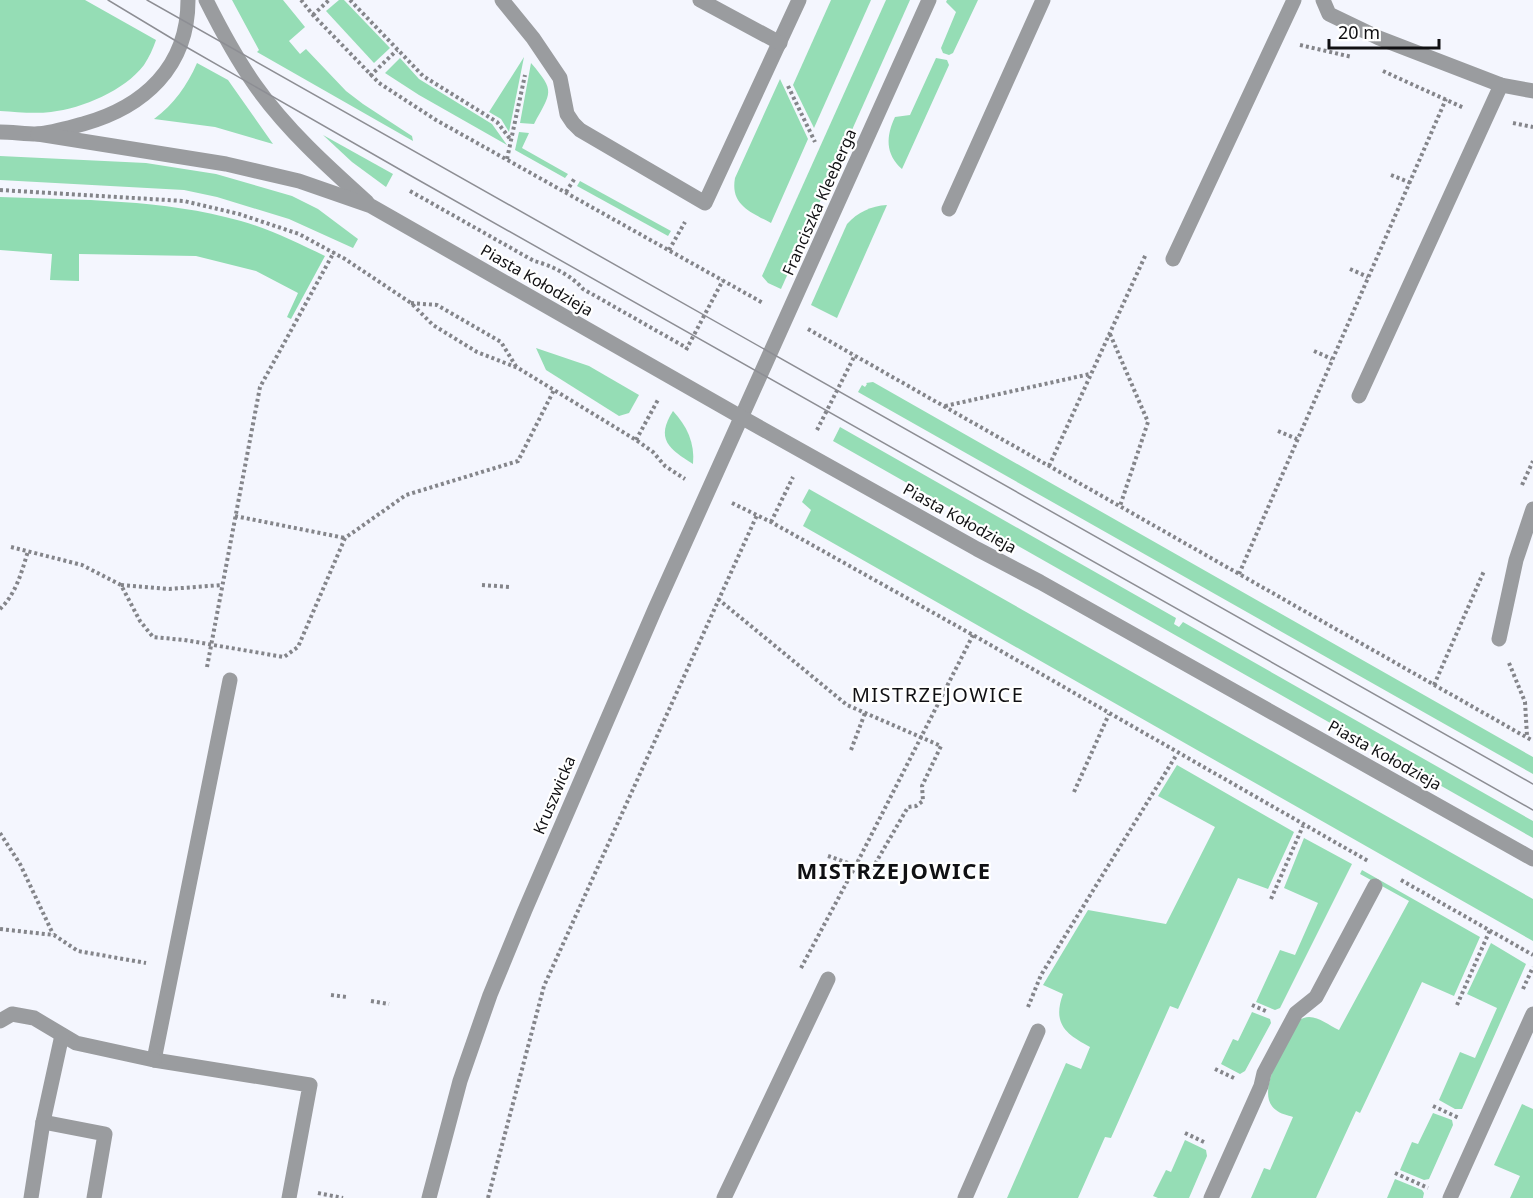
<svg xmlns="http://www.w3.org/2000/svg" width="1533" height="1198" viewBox="0 0 1533 1198" font-family="'Noto Sans',sans-serif">
	<style>
		.green { fill: #95ddb5 }
		.forest { fill: #90dcb2 }
		.lines { fill: none; stroke-linecap: round; stroke-linejoin: round }
		.path { stroke: #84858a; stroke-width: 4; stroke-dasharray: 3 3; stroke-linecap: butt }
		.service { stroke: #9a9c9f; stroke-width: 15 }
		.minor { stroke: #9a9c9f; stroke-width: 15 }
		.tertiary { stroke: #9a9c9f; stroke-width: 15 }
		.tram { stroke: #8d8e94; stroke-width: 1.5 }
		.labels { text-anchor: middle; dominant-baseline: central; stroke-width: 4.5; stroke-linejoin: round; paint-order: stroke }
		.street-label { font-size: 16px; fill: #101013; stroke: #fff }
		.quarter-label { font-size: 20px; letter-spacing: 1.5px; fill: #101013; stroke: #fff }
		.district-label { font-size: 22px; font-weight: bold; letter-spacing: 1.5px; fill: #101013; stroke: #fff }
	</style>
	<rect width="100%" height="100%" fill="#f4f6fe"/>
	<g class="green">
		<path d="M0,0h85l71,40c-3,9 -7,17 -12,25 -20,26 -61,43 -93,47 -17,2 -34,0 -51,-1z"/>
		<path d="M232,0h51l22,27 -16,14 11,13 6,-5 40,42 17,13 49,32 1,5 -156,-89 2,-2z"/>
		<path d="M339,0h5l46,48 -16,15 -48,-52z"/>
		<path d="M831,0h40l-57,128 -21,-43z"/>
		<path d="M886,0h24l-129,289 -13,-6 -6,-7z"/>
		<path d="M947,0h31l-25,53 -4,2 -6,-2 -2,-5 15,-36 -10,-10z"/>
		<path d="M524,57l-15,75 -8,-13 -12,-7z"/>
		<path d="M400,58l19,21 73,45 15,21 -88,-50 -34,-22z"/>
		<path d="M936,58l11,2 2,5 -47,104c-17,-15 -16,-33 -7,-52l15,-2z"/>
		<path d="M197,63l31,17 45,64 -58,-17 -61,-8c20,-15 33,-33 43,-56z"/>
		<path d="M531,63c25,29 20,29 3,61l-14,-1z"/>
		<path d="M780,79l28,60 -37,84c-20,-11 -41,-18 -36,-45z"/>
		<path d="M519,132l10,1 -7,15 46,26 -3,4 -50,-28z"/>
		<path d="M323,135l70,39 -7,13 -34,-25z"/>
		<path d="M0,156l146,7 70,11 76,22 26,13 40,30 -5,9 -64,-29 -72,-22 -33,-7 -184,-10z"/>
		<path d="M580,181l91,50 -3,5 -91,-50z"/>
		<path d="M887,205l-50,113 -26,-13 36,-81c11,-12 24,-18 40,-19z"/>
		<path d="M536,348l53,18 50,29 -10,18 -10,3 -73,-46z"/>
		<path d="M873,382l660,375v17l-675,-382 4,-7 3,2 2,-3 -1,-1z"/>
		<path d="M673,411c14,15 22,32 20,53 -24,-15 -38,-25 -20,-53z"/>
		<path d="M840,427l336,191 -2,6 5,3 4,-5 350,199v17l-700,-397z"/>
		<path d="M809,489l724,410v42l-730,-415 8,-16 -9,-8z"/>
		<path d="M1177,765l117,67 -26,57 -30,-11 -60,131 -8,-3 -59,132 -6,-1 -27,61h-71l59,-135 15,6 9,-22c-24,-13 -38,-23 -27,-53l-20,-9 45,-75 78,14 49,-97 -57,-31z"/>
		<path d="M1304,838l48,26 -72,144 -5,2 -19,-8 24,-52 15,5 23,-52 -34,-15z"/>
		<path d="M1362,870l118,67 -26,59 -32,-14 -62,131 -4,-2 -40,87h-65l13,-30 6,2 23,-53c-5,-2 -13,-3 -17,-7 -24,-17 13,-70 22,-89 14,-11 28,3 41,9l70,-129 -49,-27z"/>
		<path d="M1491,943l35,21 -64,145h-7l-16,-9 21,-48 15,6 22,-50 -30,-14z"/>
		<path d="M1252,1012l18,7 1,4 -26,48 -5,3 -19,-10 12,-25 5,2z"/>
		<path d="M1522,1104l11,5v89h-23l10,-22 -26,-11z"/>
		<path d="M1433,1113l19,7 1,5 -24,54 -5,1 -24,-10 12,-28 6,2z"/>
		<path d="M1185,1140l21,10 1,6 -18,42h-31l-5,-2 13,-26 5,2z"/>
		<path d="M1395,1179l27,11 2,3 -1,5h-36z"/>
	</g>
	<path class="forest" d="M0,197c80,3 163,2 241,24 29,8 57,22 84,35l-34,63 -4,-2 11,-24 -42,-22 -60,-15 -117,-2v27l-29,-1 2,-26 -52,-4z"/>
	<g class="lines">
		<g class="path">
			<path d="M301,0l12,15 66,68 57,37 327,183"/>
			<path d="M350,0l73,76 74,46 14,18"/>
			<path d="M313,15l16,-15"/>
			<path d="M1300,45l52,12"/>
			<path d="M1383,71l81,37"/>
			<path d="M370,76l27,-26"/>
			<path d="M788,86l27,56"/>
			<path d="M1513,123l20,4"/>
			<path d="M507,159l18,-84"/>
			<path d="M1391,175l20,8"/>
			<path d="M0,190l184,11 55,13 60,20 46,25 66,44 22,22 44,27 41,16 118,72 17,12 12,14 20,13"/>
			<path d="M410,191l124,70c17,4 38,15 49,28l104,59"/>
			<path d="M566,192l9,-14"/>
			<path d="M669,250l16,-28"/>
			<path d="M1350,269l18,8"/>
			<path d="M411,303l26,2 64,37 16,26"/>
			<path d="M808,329l725,412"/>
			<path d="M1110,334l38,88 -28,84"/>
			<path d="M686,350l37,-70"/>
			<path d="M1314,351l18,8"/>
			<path d="M945,406l145,-32"/>
			<path d="M817,430l38,-75"/>
			<path d="M1278,431l19,8"/>
			<path d="M636,440l23,-42"/>
			<path d="M1049,466l97,-212"/>
			<path d="M1522,485l11,-24"/>
			<path d="M732,503l39,19 202,113 395,226"/>
			<path d="M235,516l110,22"/>
			<path d="M771,522l22,-45"/>
			<path d="M11,547l71,18 39,20 19,36 13,16 31,3 100,17 14,-10 47,-109 61,-43 112,-34 36,-71"/>
			<path d="M1239,574l207,-475"/>
			<path d="M121,585l48,4 53,-4"/>
			<path d="M482,585l28,2"/>
			<path d="M718,599l129,106 94,41 -19,40 1,15 -7,5 -8,1 -37,64 -43,-15"/>
			<path d="M0,609c16,-15 22,-38 28,-58"/>
			<path d="M1509,663l16,39 2,34"/>
			<path d="M207,667l53,-280 74,-135"/>
			<path d="M1434,685l50,-114"/>
			<path d="M851,750l14,-37"/>
			<path d="M1074,792l35,-78"/>
			<path d="M0,833l20,31 33,70"/>
			<path d="M1401,880l132,75"/>
			<path d="M1271,899l32,-73"/>
			<path d="M0,929l54,6 24,16 68,12"/>
			<path d="M801,968l54,-101 118,-232"/>
			<path d="M1523,989l10,-22"/>
			<path d="M331,995l16,2"/>
			<path d="M371,1001l18,3"/>
			<path d="M1252,1005l16,7"/>
			<path d="M1457,1005l33,-75"/>
			<path d="M1028,1007l13,-32 136,-221"/>
			<path d="M1215,1069l21,10"/>
			<path d="M1433,1106l26,12"/>
			<path d="M1185,1133l21,10"/>
			<path d="M1395,1173l33,15"/>
			<path d="M318,1193l25,5"/>
			<path d="M488,1198l56,-212 213,-471"/>
		</g>
		<g class="service">
			<path d="M502,0l31,38 27,40 7,36 6,9 7,7 125,73 94,-203"/>
			<path d="M700,0l80,43"/>
			<path d="M949,209l94,-209"/>
			<path d="M1173,259l121,-259"/>
			<path d="M1359,396l142,-311"/>
			<path d="M1499,639l17,-79 17,-51"/>
			<path d="M230,680l-76,380 156,25 -21,113"/>
			<path d="M0,1021l12,-7 22,4 42,25 78,17"/>
			<path d="M43,1122l62,12 -11,64"/>
			<path d="M31,1198l12,-76 19,-87"/>
			<path d="M724,1198l104,-219"/>
			<path d="M965,1198l73,-167"/>
			<path d="M1211,1198l50,-112 3,-13 32,-60 20,-16 59,-111"/>
			<path d="M1450,1198l83,-184"/>
		</g>
		<g class="minor">
			<path d="M1323,0l6,14 50,24 122,47 32,6"/>
			<path d="M429,1198l31,-117 30,-86 35,-85 130,-301 274,-609"/>
		</g>
		<g class="tertiary">
			<path d="M206,0c15,30 30,58 49,85 31,44 72,81 112,117"/>
			<path d="M0,132c12,0 25,2 37,2 15,-1 31,-6 46,-10 61,-17 105,-57 105,-124"/>
			<path d="M38,134l188,30 73,17 72,25 370,211 236,132 63,33 493,277"/>
		</g>
		<g class="tram">
			<path d="M108,0l73,44 225,129 1127,637"/>
			<path d="M147,0l1386,784"/>
		</g>
	</g>
	<g class="labels">
		<g class="street-label">
			<text transform="translate(819 202) rotate(-66)">Franciszka Kleeberga</text>
			<text transform="translate(537 280) rotate(30)">Piasta Kołodzieja</text>
			<text transform="translate(960 518) rotate(29)">Piasta Kołodzieja</text>
			<text transform="translate(1385 755) rotate(29)">Piasta Kołodzieja</text>
			<text transform="translate(554 795) rotate(-67)">Kruszwicka</text>
		</g>
		<g class="quarter-label">
			<text x="938" y="694">MISTRZEJOWICE</text>
		</g>
		<g class="district-label">
			<text x="894" y="870">MISTRZEJOWICE</text>
		</g>
	</g>
	<path d="M1329 39v9h110v-9" fill="none" stroke="#101013" stroke-width="3"/>
	<text x="1338" y="39" font-size="18" fill="#101013" stroke="#ffffff" stroke-width="4.5" paint-order="stroke">20 m</text>
</svg>
